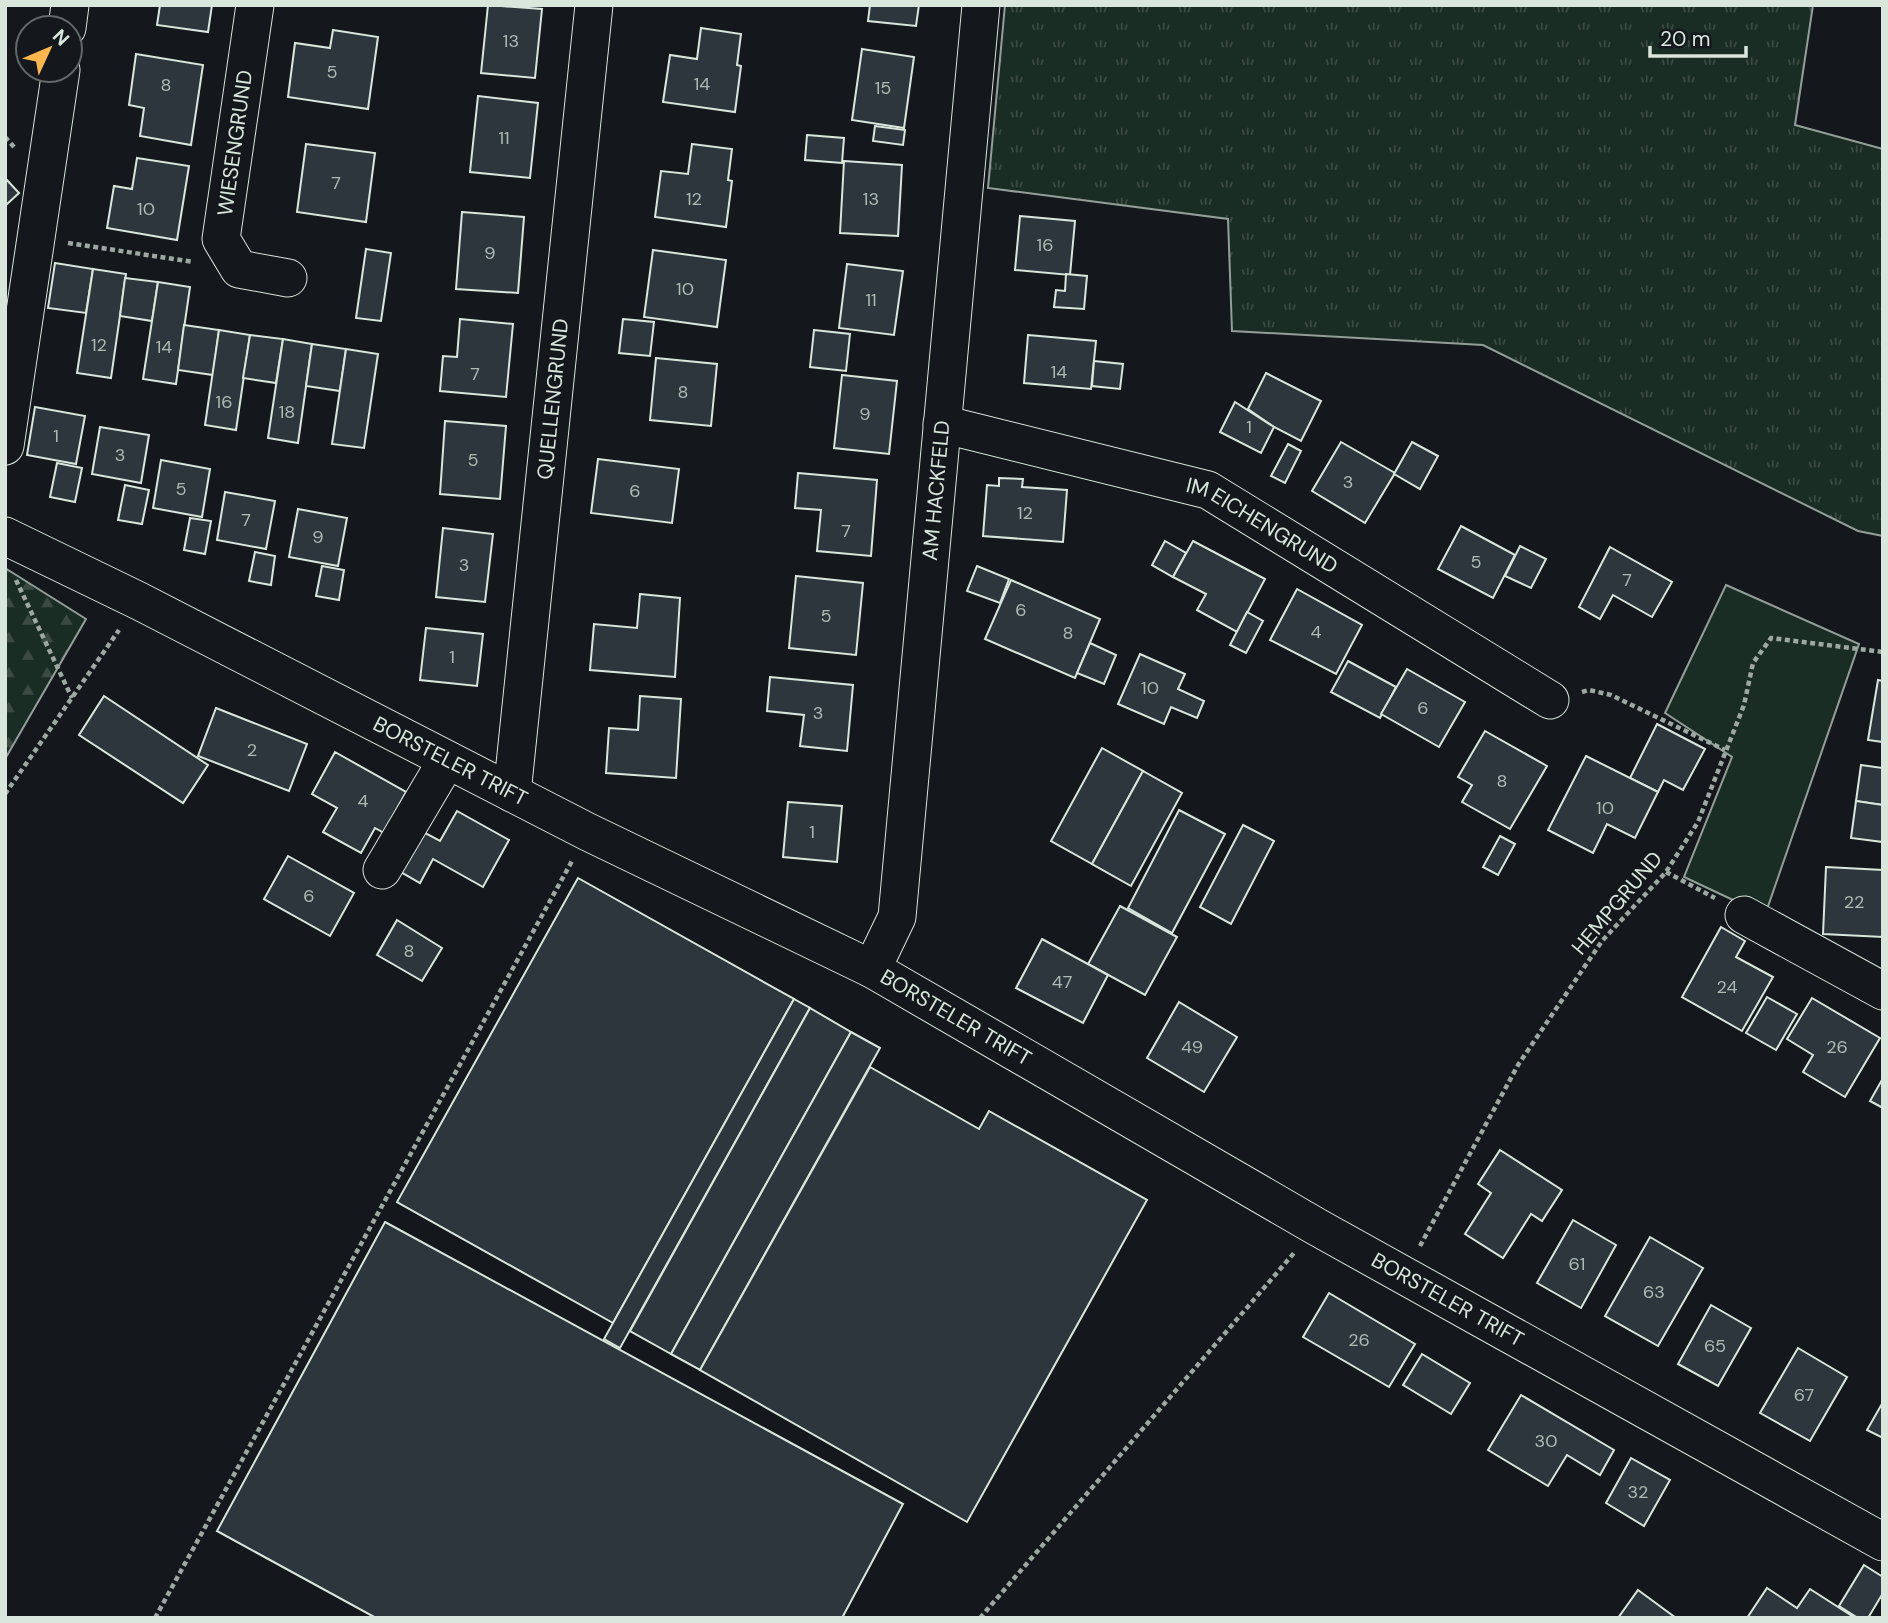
<svg xmlns="http://www.w3.org/2000/svg" width="1888" height="1623" viewBox="0 0 1888 1623" font-family="'DM Sans',sans-serif">
	<style>
		.grass { fill: url(#grass-tufts); stroke: #939e99; stroke-width: 2 }
		.forest { fill: url(#forest-firs); stroke: #939e99; stroke-width: 2 }
		.park { fill: #1a2d24; stroke: #939e99; stroke-width: 2 }
		.building { fill: #2c363c; stroke: #d8e6dc; stroke-width: 2 }
		.lines { fill: none; stroke-linecap: round; stroke-linejoin: round }
		.minor-casing { stroke: #d8e6dc; stroke-width: 39 }
		.path { stroke: #9da8a2; stroke-width: 4.5; stroke-dasharray: 5 3.5; stroke-linecap: butt }
		.minor { stroke: #14181c; stroke-width: 37 }
		.labels { text-anchor: middle; dominant-baseline: central; stroke-width: 5; stroke-linejoin: round; paint-order: stroke }
		.number-label { font-size: 18px; fill: #adbab4 }
		.street-label { font-size: 21px; fill: #d8e6dc; stroke: #14181c }
	</style>
	<defs>
		<pattern id="grass-tufts" width="24" height="20" patternUnits="userSpaceOnUse" patternTransform="scale(1.75)"><rect width="24" height="20" fill="#1a2d24"/><path d="M3 7l-1-3M5 7V3M7 7l1-3M15 17l-1-3M17 17v-4M19 17l1-3" fill="none" stroke="#3b4b43"/></pattern>
		<pattern id="forest-firs" width="22" height="20" patternUnits="userSpaceOnUse" patternTransform="scale(1.75)"><rect width="22" height="20" fill="#1a2d24"/><path d="M5 1l3.5 6h-7zM16 11l3.5 6h-7z" fill="#3b4b43"/></pattern>
	</defs>
	<rect width="100%" height="100%" fill="#14181c"/>
	<path class="grass" d="M1005,5h808l-18,120 88,24v387l-25,-5 -375,-186 -251,-14 -4,-112 -240,-31z"/>
	<path class="forest" d="M5,568l81,51 -81,140z"/>
	<path class="park" d="M1726,585l133,59 -94,271 -81,-38 48,-120 -67,-44z"/>
	<g class="building">
		<path d="M160,5h52l-4,27 -51,-7z"/>
		<path d="M488,5l54,4 -7,69 -54,-5z"/>
		<path d="M870,5h49l-3,21 -48,-5z"/>
		<path d="M701,28l40,6 -4,31 4,1 -6,46 -72,-10 7,-47 27,4z"/>
		<path d="M333,30l45,7 -10,72 -80,-12 7,-54 35,5z"/>
		<path d="M862,49l52,8 -10,71 -52,-8z"/>
		<path d="M136,54l67,11 -12,80 -51,-9 4,-28 -15,-3z"/>
		<path d="M478,96l60,7 -8,75 -60,-6z"/>
		<path d="M875,126l30,4 -2,15 -30,-4z"/>
		<path d="M807,135l37,3 -2,25 -37,-3z"/>
		<path d="M306,144l69,9 -9,69 -69,-10z"/>
		<path d="M692,144l40,5 -4,31 4,1 -6,46 -71,-10 6,-46 27,3z"/>
		<path d="M137,158l52,8 -12,74 -70,-12 7,-42 18,3z"/>
		<path d="M844,161l58,4 -4,71 -58,-3z"/>
		<path d="M5,178l14,15 -14,13z"/>
		<path d="M462,212l62,5 -6,76 -62,-4z"/>
		<path d="M1020,216l55,5 -5,54 -55,-5z"/>
		<path d="M366,249l25,4 -10,68 -25,-3z"/>
		<path d="M653,250l73,10 -9,67 -73,-10z"/>
		<path d="M55,263l38,6 -7,44 -38,-5z"/>
		<path d="M847,264l56,7 -9,64 -55,-7z"/>
		<path d="M93,269l33,5 -15,104 -34,-5z"/>
		<path d="M1066,274l21,2 -3,33 -30,-2 2,-17 9,1z"/>
		<path d="M125,278l33,4 -6,39 -32,-5z"/>
		<path d="M158,282l32,5 -14,97 -33,-5z"/>
		<path d="M460,319l53,5 -7,73 -66,-6 3,-35 14,1z"/>
		<path d="M623,319l31,3 -4,34 -31,-3z"/>
		<path d="M184,325l35,5 -6,45 -35,-5z"/>
		<path d="M219,330l31,5 -14,95 -31,-5z"/>
		<path d="M814,330l36,4 -4,37 -36,-4z"/>
		<path d="M250,335l33,4 -7,44 -33,-5z"/>
		<path d="M1028,335l68,6 -5,48 -67,-6z"/>
		<path d="M283,339l29,5 -14,99 -30,-5z"/>
		<path d="M312,344l34,5 -6,42 -34,-5z"/>
		<path d="M346,349l32,5 -14,94 -32,-4z"/>
		<path d="M656,358l61,6 -6,62 -61,-6z"/>
		<path d="M1094,361l29,3 -3,25 -28,-3z"/>
		<path d="M1266,373l55,28 -20,40 -27,-14 -26,-18z"/>
		<path d="M842,375l55,6 -8,73 -55,-6z"/>
		<path d="M1235,402l39,25 -13,26 -41,-21z"/>
		<path d="M35,407l50,9 -9,48 -49,-9z"/>
		<path d="M445,421l61,5 -6,73 -60,-5z"/>
		<path d="M100,427l49,8 -8,48 -49,-9z"/>
		<path d="M1341,442l54,31 -30,50 -53,-32z"/>
		<path d="M1412,442l26,14 -18,33 -26,-15z"/>
		<path d="M1288,444l13,7 -16,32 -14,-7z"/>
		<path d="M598,459l81,10 -7,54 -81,-10z"/>
		<path d="M161,460l49,9 -8,48 -49,-9z"/>
		<path d="M57,463l25,5 -7,34 -25,-5z"/>
		<path d="M798,473l79,7 -6,76 -54,-5 4,-41 -26,-2z"/>
		<path d="M999,478l24,1 -1,8 45,3 -4,52 -80,-6 4,-51 12,1z"/>
		<path d="M125,485l24,5 -7,34 -24,-4z"/>
		<path d="M225,492l50,9 -9,48 -49,-9z"/>
		<path d="M298,509l49,9 -9,48 -49,-9z"/>
		<path d="M190,518l21,3 -6,33 -21,-4z"/>
		<path d="M1461,526l54,29 -22,43 -55,-29z"/>
		<path d="M443,528l50,6 -8,68 -49,-5z"/>
		<path d="M1165,541l21,12 -13,24 -21,-12z"/>
		<path d="M1193,541l72,38 -28,53 -40,-22 9,-16 -33,-17z"/>
		<path d="M1520,546l26,13 -15,29 -26,-12z"/>
		<path d="M1610,547l62,35 -20,35 -39,-22 -13,24 -21,-12z"/>
		<path d="M255,552l20,4 -4,29 -22,-4z"/>
		<path d="M322,566l22,4 -5,30 -23,-4z"/>
		<path d="M977,566l32,13 -9,24 -33,-12z"/>
		<path d="M796,576l67,7 -7,72 -67,-7z"/>
		<path d="M1011,580l89,39 -25,59 -90,-39z"/>
		<path d="M1297,589l65,36 -26,49 -66,-34z"/>
		<path d="M640,594l40,4 -5,79 -85,-7 4,-46 43,4z"/>
		<path d="M1247,612l16,9 -17,32 -16,-8z"/>
		<path d="M426,628l57,6 -6,52 -57,-6z"/>
		<path d="M1090,643l26,12 -12,29 -27,-11z"/>
		<path d="M1140,654l45,20 -7,15 26,12 -7,17 -26,-11 -7,17 -46,-20z"/>
		<path d="M1348,661l48,26 -16,31 -49,-26z"/>
		<path d="M1407,669l58,33 -26,45 -58,-33z"/>
		<path d="M770,677l83,8 -6,66 -47,-5 4,-31 -37,-4z"/>
		<path d="M1878,680l5,1v61l-15,-2z"/>
		<path d="M104,696l104,69 -25,38 -104,-68z"/>
		<path d="M640,696l41,3 -5,79 -70,-5 3,-45 29,2z"/>
		<path d="M216,708l91,36 -18,47 -91,-35z"/>
		<path d="M1657,724l48,25 -22,41 -19,-10 -6,12 -28,-14z"/>
		<path d="M1485,731l62,35 -37,63 -48,-27 10,-17 -14,-8z"/>
		<path d="M1102,748l41,23 -51,93 -41,-23z"/>
		<path d="M335,752l71,40 -22,41 -9,-5 -14,25 -38,-21 14,-24 -25,-14z"/>
		<path d="M1586,756l72,36 -23,46 -28,-14 -14,29 -45,-23z"/>
		<path d="M1861,765l22,3v37l-27,-4z"/>
		<path d="M1143,771l39,22 -51,93 -39,-22z"/>
		<path d="M1856,801l27,4v37l-32,-4z"/>
		<path d="M788,802l54,4 -5,56 -54,-5z"/>
		<path d="M1179,810l46,24 -53,99 -44,-25z"/>
		<path d="M457,811l52,29 -26,47 -50,-28 -13,24 -26,-15 22,-40 24,13z"/>
		<path d="M1243,825l31,16 -43,83 -31,-17z"/>
		<path d="M1500,836l15,8 -17,31 -15,-8z"/>
		<path d="M288,856l66,37 -24,43 -66,-37z"/>
		<path d="M1826,867l57,3v67l-60,-3z"/>
		<path d="M578,878l216,121 -181,324 -216,-121z"/>
		<path d="M1120,906l57,31 -32,58 -57,-31z"/>
		<path d="M397,920l45,28 -20,33 -45,-26z"/>
		<path d="M1721,927l24,14 -9,16 37,20 -31,54 -60,-34z"/>
		<path d="M1042,939l66,36 -25,48 -67,-35z"/>
		<path d="M1767,997l30,17 -21,36 -30,-17z"/>
		<path d="M1812,998l68,40 -35,59 -42,-25 10,-17 -26,-16z"/>
		<path d="M794,999l16,9 -190,340 -16,-9z"/>
		<path d="M1179,1002l58,35 -33,55 -57,-34z"/>
		<path d="M810,1008l41,24 -180,322 -41,-23z"/>
		<path d="M851,1032l29,16 -180,322 -29,-16z"/>
		<path d="M870,1067l109,62 10,-18 158,89 -180,322 -267,-152z"/>
		<path d="M1883,1078v30l-13,-7z"/>
		<path d="M1500,1150l62,40 -20,31 -11,-7 -28,44 -38,-24 26,-41 -13,-9z"/>
		<path d="M1573,1220l43,25 -35,63 -44,-25z"/>
		<path d="M385,1222l518,282 -61,114h-466l-159,-87z"/>
		<path d="M1650,1237l53,31 -45,78 -53,-30z"/>
		<path d="M1329,1293l86,51 -26,43 -86,-50z"/>
		<path d="M1711,1305l40,23 -33,58 -40,-22z"/>
		<path d="M1798,1348l49,29 -37,64 -50,-28z"/>
		<path d="M1422,1354l48,29 -19,31 -48,-29z"/>
		<path d="M1521,1395l93,55 -14,25 -33,-20 -19,31 -60,-36z"/>
		<path d="M1883,1402v36l-16,-8z"/>
		<path d="M1631,1458l39,22 -26,46 -38,-23z"/>
		<path d="M1864,1565l19,12v16l-15,25h-10l-19,-12z"/>
		<path d="M1767,1588l30,20 13,-19 42,27 -2,2h-103z"/>
		<path d="M1638,1590l38,28h-58z"/>
	</g>
	<g class="lines">
		<g class="minor-casing">
			<g id="minor">
				<path d="M255,5l-34,234 18,30 49,9"/>
				<path d="M67,28l3,-23"/>
				<path id="s1" d="M942,424l266,66 342,210"/>
				<path d="M5,446l56,-376"/>
				<path id="s2" d="M5,536l134,65 449,231 284,137 445,258 566,315"/>
				<path id="s3" d="M512,793l82,-788"/>
				<path d="M382,870l65,-110"/>
				<path d="M1744,915l139,76"/>
				<path id="s4" d="M872,969l25,-52 84,-912"/>
			</g>
		</g>
		<g class="path">
			<path d="M5,137l9,10"/>
			<path d="M68,243l126,19"/>
			<path d="M16,580l56,118"/>
			<path d="M1582,692l7,-2 22,5 114,55"/>
			<path d="M5,794l114,-164"/>
			<path d="M1666,872l49,26"/>
			<path d="M1420,1246l98,-181 84,-124 64,-69 32,-50 46,-117 9,-42 18,-25 112,14"/>
			<path d="M155,1618l417,-757"/>
			<path d="M980,1618l314,-365"/>
		</g>
		<use href="#minor" class="minor"/>
	</g>
	<g class="labels">
		<g class="number-label">
			<text x="511" y="41">13</text>
			<text x="332" y="72">5</text>
			<text x="702" y="84">14</text>
			<text x="166" y="85">8</text>
			<text x="883" y="88">15</text>
			<text x="504" y="138">11</text>
			<text x="336" y="183">7</text>
			<text x="694" y="199">12</text>
			<text x="871" y="199">13</text>
			<text x="146" y="209">10</text>
			<text x="1045" y="245">16</text>
			<text x="490" y="253">9</text>
			<text x="685" y="289">10</text>
			<text x="871" y="300">11</text>
			<text x="99" y="345">12</text>
			<text x="164" y="347">14</text>
			<text x="1059" y="372">14</text>
			<text x="475" y="374">7</text>
			<text x="683" y="392">8</text>
			<text x="224" y="402">16</text>
			<text x="287" y="412">18</text>
			<text x="865" y="414">9</text>
			<text x="1249" y="427">1</text>
			<text x="56" y="436">1</text>
			<text x="120" y="455">3</text>
			<text x="473" y="460">5</text>
			<text x="1348" y="482">3</text>
			<text x="181" y="489">5</text>
			<text x="635" y="491">6</text>
			<text x="1025" y="513">12</text>
			<text x="246" y="520">7</text>
			<text x="846" y="531">7</text>
			<text x="318" y="537">9</text>
			<text x="1476" y="562">5</text>
			<text x="464" y="565">3</text>
			<text x="1627" y="580">7</text>
			<text x="1021" y="610">6</text>
			<text x="826" y="616">5</text>
			<text x="1316" y="632">4</text>
			<text x="1068" y="633">8</text>
			<text x="452" y="657">1</text>
			<text x="1150" y="688">10</text>
			<text x="1423" y="708">6</text>
			<text x="818" y="713">3</text>
			<text x="252" y="750">2</text>
			<text x="1502" y="781">8</text>
			<text x="363" y="801">4</text>
			<text x="1605" y="808">10</text>
			<text x="812" y="832">1</text>
			<text x="309" y="896">6</text>
			<text x="1854" y="902">22</text>
			<text x="409" y="951">8</text>
			<text x="1062" y="982">47</text>
			<text x="1727" y="987">24</text>
			<text x="1192" y="1047">49</text>
			<text x="1837" y="1047">26</text>
			<text x="1577" y="1264">61</text>
			<text x="1654" y="1292">63</text>
			<text x="1359" y="1340">26</text>
			<text x="1715" y="1346">65</text>
			<text x="1804" y="1395">67</text>
			<text x="1546" y="1441">30</text>
			<text x="1638" y="1492">32</text>
		</g>
		<g class="street-label">
			<text transform="translate(235 143) rotate(-82)">WIESENGRUND</text>
			<text stroke="none"><textPath href="#s3" startOffset="396">QUELLENGRUND</textPath></text>
			<text stroke="none"><textPath href="#s4" startOffset="486">AM HACKFELD</textPath></text>
			<text stroke="none"><textPath href="#s1" startOffset="338">IM EICHENGRUND</textPath></text>
			<text stroke="none"><textPath href="#s2" startOffset="499">BORSTELER TRIFT</textPath></text>
			<text transform="translate(1617 903) rotate(-50)">HEMPGRUND</text>
			<text stroke="none"><textPath href="#s2" startOffset="1066">BORSTELER TRIFT</textPath></text>
			<text stroke="none"><textPath href="#s2" startOffset="1633">BORSTELER TRIFT</textPath></text>
		</g>
	</g>
	<rect width="1888" height="1623" fill="none" stroke="#d8e6dc" stroke-width="14"/>
	<g transform="translate(49 49) rotate(46)"><circle r="33" fill="#14181c" stroke="#626a69" stroke-width="2"/>
	<path d="M0-5L12 26L0 18L-12 26Z" fill="#ffb74d"/>
	<text y="-10" font-size="19" font-weight="bold" text-anchor="middle" fill="#d8e6dc">N</text>
	</g>
	<path d="M1650 46v10h96v-10" fill="none" stroke="#d8e6dc" stroke-width="3.5"/>
	<text x="1660" y="46" font-size="21" fill="#d8e6dc" stroke="#14181c" stroke-width="5" paint-order="stroke">20 m</text>
</svg>
